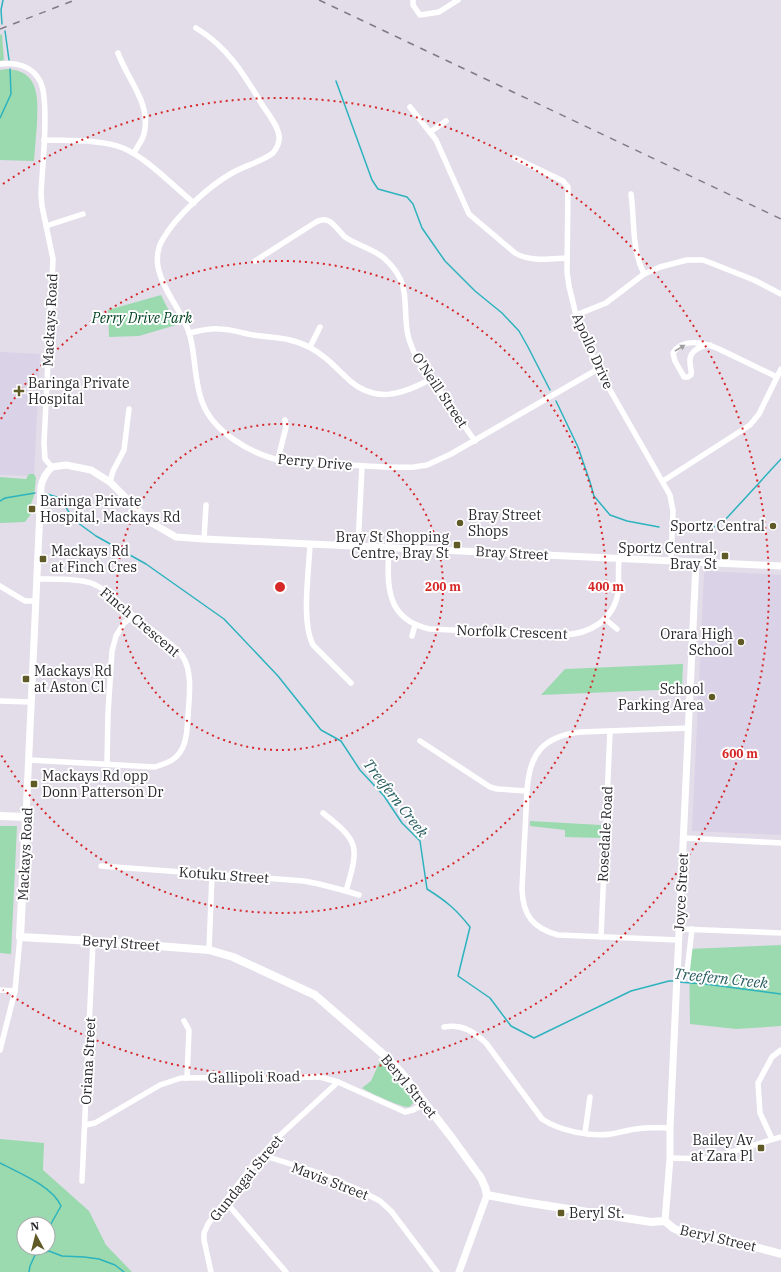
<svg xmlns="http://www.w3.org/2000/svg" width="781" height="1272" viewBox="0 0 781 1272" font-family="'IBM Plex Serif',serif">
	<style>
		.built { fill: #dad2e6 }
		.green { fill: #9bdaaf; fill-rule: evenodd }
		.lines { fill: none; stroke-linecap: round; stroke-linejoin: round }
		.stream { stroke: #2cb3bd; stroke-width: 1.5 }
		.minor { stroke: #fff; stroke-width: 5.5 }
		.tertiary { stroke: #fff; stroke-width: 7 }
		.secondary { stroke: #fff; stroke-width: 8 }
		.rail { stroke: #7f7b84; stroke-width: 1.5; stroke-dasharray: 7 7; stroke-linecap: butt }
		.oneway { fill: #9f9ea0 }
		.ring { fill: none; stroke: #d62828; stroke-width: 2; stroke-dasharray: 2 4 }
		.poi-dot { fill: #5f5a26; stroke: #fff; stroke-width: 1.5 }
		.labels { text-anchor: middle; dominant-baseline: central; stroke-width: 4; stroke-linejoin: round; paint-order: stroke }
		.park-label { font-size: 14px; font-style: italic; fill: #004221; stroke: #fff }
		.street-label { font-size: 14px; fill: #29272c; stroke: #fff }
		.poi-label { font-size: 14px; fill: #29272c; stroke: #fff; text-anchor: start }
		.water-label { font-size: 15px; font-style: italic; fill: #275c60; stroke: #fff }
		.centre { fill: #d62828; stroke: #fff; stroke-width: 2 }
		.ring-label { font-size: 12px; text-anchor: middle; font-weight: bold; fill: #d62828; stroke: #fff; stroke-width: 4; stroke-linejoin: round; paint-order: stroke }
	</style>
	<rect width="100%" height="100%" fill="#e3ddea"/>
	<g class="built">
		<path d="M0,352l40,2 -6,122 -34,-1z"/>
		<path d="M707,571l74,4v260l-89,-4 12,-257z"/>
	</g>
	<g class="green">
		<path d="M2,34l2,26 -4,1v-26z"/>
		<path d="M6,69c34,1 32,29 31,55 -1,12 -2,24 -3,37l-34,-1v-90z"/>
		<path d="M161,295l15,30 -37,11 -30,1 -1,-27z"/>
		<path d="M29,474h5l2,4 -2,18 -3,8v10l-6,8 -25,1v-46l26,2z"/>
		<path d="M683,664l-1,25 -141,6 24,-26z"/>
		<path d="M530,821l71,4v13l-36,-1v-7l-35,-4z"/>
		<path d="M0,826h17l-6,128 -11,-1z"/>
		<path d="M781,945v81l-45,3 -46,-5 -1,-75z"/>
		<path d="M381,1059l29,32 4,9c-1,3 -2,6 -6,7 -5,1 -40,-15 -46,-19l9,-7z"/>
		<path d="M0,1139l44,4 -1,27 46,41 17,34 26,27h-132zM24,1224h24v24h-24z"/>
	</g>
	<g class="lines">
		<g class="stream">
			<path d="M2,24l-1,-14 2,-10"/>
			<path d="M5,31l4,29"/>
			<path d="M336,81l36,99 6,9 29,8 6,7 9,24 23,33 30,30 27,22 17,18 9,16 22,43"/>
			<path d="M0,118l11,-24 -1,-25"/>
			<path d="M556,401l22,46 12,35 4,14 16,19 17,6 32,6"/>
			<path d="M47,494l13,4 14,22 22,16 50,28 78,55 54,57 43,54 20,11 19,29 24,26 18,27 18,18 7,48c19,12 29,20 43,38l-12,49 32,22 21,28 23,12 97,-47 38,-10h6"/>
			<path d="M0,501l5,-3 30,-5"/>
			<path d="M686,528l17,2 10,-2 12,-8 56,-61"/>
			<path d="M678,982l27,2 76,10"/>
			<path d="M0,1163c19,10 52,23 61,43l-13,23"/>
			<path d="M29,1272l1,-6 5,-11 14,-4 13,5 22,1 15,2 16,6 9,7"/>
		</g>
		<g class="minor">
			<path d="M413,0v5l7,10 19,-3 19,-12"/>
			<path d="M196,28c32,19 49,48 67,78 6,9 15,20 16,30 1,7 -2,12 -6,17 -12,9 -27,12 -41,20 -23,13 -56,43 -69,66 -6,9 -7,22 -4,32 6,24 25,42 31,65 6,22 4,47 13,68 11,28 47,49 75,56 23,5 47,4 69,5 23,1 45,3 67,2l13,-2 24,-11 147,-85"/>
			<path d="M118,53c9,26 34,51 26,81 -2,7 -7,13 -10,19"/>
			<path d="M0,64c16,-2 32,2 40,17 10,18 2,89 1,113l1,12 11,53 -9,184 1,16 7,8"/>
			<path d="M410,107l26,33 33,74 46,39c15,9 34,6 51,5"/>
			<path d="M430,132l16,-11"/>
			<path d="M44,140c24,1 57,-1 79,8 24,10 50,38 71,55"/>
			<path d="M515,158l48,23 5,6 -1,85 2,14 7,29 22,54 72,126 3,16 -2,50"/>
			<path d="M631,194c4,28 0,53 13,80"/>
			<path d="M46,226l37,-12"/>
			<path d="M255,261l61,-39c14,-8 20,7 29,15 13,9 29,12 40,22 26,24 18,42 22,71 1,10 6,20 10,29l58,82"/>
			<path d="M576,315l30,-12 38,-29 16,-7 27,-7h16l8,3 43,17 27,14"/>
			<path d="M189,333c10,-2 20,-5 30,-4 12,0 22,4 34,6 19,3 38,2 56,12 16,8 27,21 40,33 27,24 54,14 82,-1"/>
			<path d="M710,345c-10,1 -21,6 -20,17 0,5 2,8 1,13l-3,2h-4l-9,-16 -2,-8c10,-16 32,-10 46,-4l58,28"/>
			<path d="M310,347l10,-20"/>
			<path d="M278,459l8,-32 -1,-7"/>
			<path d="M663,481l87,-56 9,-11 22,-45"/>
			<path d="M110,482l3,-11 11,-21 5,-41"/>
			<path d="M204,539l2,-34"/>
			<path d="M310,544c-1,27 -9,78 3,101l38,38"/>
			<path d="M358,546l4,-80"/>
			<path d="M389,548c-2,36 -4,72 41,81l133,6c26,-1 50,-14 55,-42 1,-11 0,-23 1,-35"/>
			<path d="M0,586l25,15h10"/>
			<path d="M605,619l12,10"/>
			<path d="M412,636l3,-11"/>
			<path d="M0,701l31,1"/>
			<path d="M420,741l70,46 7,2 30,2"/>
			<path d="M29,760l126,7c6,-2 12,-4 17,-7 15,-9 15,-29 16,-44 1,-18 5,-43 -5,-59 -8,-13 -37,-30 -49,-41 -14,-10 -26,-27 -43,-33 -15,-5 -38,-4 -54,-4"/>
			<path d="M107,764l1,-51 4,-62 4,-15 8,-13 9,-7"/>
			<path d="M684,838l97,5"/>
			<path d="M101,866l203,15 15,3 27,7c13,-45 14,-49 -23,-78"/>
			<path d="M346,891l13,4"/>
			<path d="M679,929l102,4"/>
			<path d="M601,937l9,-206"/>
			<path d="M678,940l-120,-5c-25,-7 -35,-19 -36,-46l5,-98c2,-37 16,-55 54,-59l108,-4"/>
			<path d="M209,950l3,-75"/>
			<path d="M687,972l5,-43"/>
			<path d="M0,990l15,1"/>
			<path d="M184,1021l5,9 -2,48"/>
			<path d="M444,1027c18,-3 29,4 42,16l56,76c18,12 48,18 69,15 8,-1 16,-4 25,-5 11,-2 22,-1 34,-1"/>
			<path d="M0,1050l15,-59 5,-54"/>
			<path d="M85,1125l10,-2 65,-38 21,-7 139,-1 18,5 67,30 8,-2 12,-7"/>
			<path d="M585,1133l5,-36"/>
			<path d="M772,1139l-12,-26 -2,-30 14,-26 9,-7"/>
			<path d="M262,1155l54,17 41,17 23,12 11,10 46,61"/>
			<path d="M670,1158l38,1 73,-22"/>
			<path d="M82,1181l11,-240"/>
			<path d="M225,1201l61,71"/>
			<path d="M211,1272l-7,-32v-7l4,-9 45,-59 23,-26 62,-57"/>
		</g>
		<g class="tertiary">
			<path d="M26,817l15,-330c1,-8 5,-14 11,-20l14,-2 25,5 19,12 40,40 26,15 28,2 106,5 471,22"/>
			<path d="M665,1221l5,-63v-30l26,-566"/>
			<path d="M459,1272l28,-77"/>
		</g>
		<path class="secondary" d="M0,816l26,1 -6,120 73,4 116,9 24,7 82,38 68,59 17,17 52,67 29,40 4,9 2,8 37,7 127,20 14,-1 8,7 4,2 71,15 33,9"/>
		<g class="rail">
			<path d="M319,0l462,219"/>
			<path d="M0,29l75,-29"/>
		</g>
	</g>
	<defs><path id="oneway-solid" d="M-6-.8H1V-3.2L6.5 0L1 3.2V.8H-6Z"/></defs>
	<use class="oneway" href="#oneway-solid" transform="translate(680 348) rotate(-31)"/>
	<g class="ring">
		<circle cx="280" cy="587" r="163"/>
		<path d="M1 419A326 326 0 1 1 1 755"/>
		<path d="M3 184A489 489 0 1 1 3 990"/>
	</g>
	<g class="poi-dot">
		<path d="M17 385h4v4h4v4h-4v4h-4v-4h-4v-4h4z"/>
		<rect x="28" y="505" width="8" height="8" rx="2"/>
		<circle cx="460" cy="523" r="4"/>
		<circle cx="773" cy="526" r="4"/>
		<rect x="453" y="541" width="8" height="8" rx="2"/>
		<rect x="721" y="552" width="8" height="8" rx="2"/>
		<rect x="39" y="555" width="8" height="8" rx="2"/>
		<circle cx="741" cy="642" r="4"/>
		<rect x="22" y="675" width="8" height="8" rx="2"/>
		<circle cx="712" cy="697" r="4"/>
		<rect x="30" y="780" width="8" height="8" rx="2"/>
		<rect x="757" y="1144" width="8" height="8" rx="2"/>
		<rect x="557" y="1209" width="8" height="8" rx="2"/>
	</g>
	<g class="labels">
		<g class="park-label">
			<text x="142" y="318">Perry Drive Park</text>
		</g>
		<g class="street-label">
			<text transform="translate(50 320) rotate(-87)">Mackays Road</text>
			<text transform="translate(593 351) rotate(66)">Apollo Drive</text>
			<text transform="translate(440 390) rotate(56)">O'Neill Street</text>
			<text transform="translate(315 462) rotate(5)">Perry Drive</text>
			<text transform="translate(512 553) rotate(3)">Bray Street</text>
			<text transform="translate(140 622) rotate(40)">Finch Crescent</text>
			<text transform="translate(512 632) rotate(2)">Norfolk Crescent</text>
			<text transform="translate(605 834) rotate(-87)">Rosedale Road</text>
			<text transform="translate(25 854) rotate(-87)">Mackays Road</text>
			<text transform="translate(224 875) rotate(4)">Kotuku Street</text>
			<text transform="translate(681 892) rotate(-87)">Joyce Street</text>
			<text transform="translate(121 943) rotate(4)">Beryl Street</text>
			<text transform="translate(88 1061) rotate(-87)">Oriana Street</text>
			<text transform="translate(254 1077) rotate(-1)">Gallipoli Road</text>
			<text transform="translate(409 1086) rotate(50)">Beryl Street</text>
			<text transform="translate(246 1178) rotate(-51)">Gundagai Street</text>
			<text transform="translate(330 1181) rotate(21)">Mavis Street</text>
			<text transform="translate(718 1238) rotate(13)">Beryl Street</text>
		</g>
		<g class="poi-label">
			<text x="28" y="383">Baringa Private<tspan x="28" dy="16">Hospital</tspan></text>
			<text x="40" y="501">Baringa Private<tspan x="40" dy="16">Hospital, Mackays Rd</tspan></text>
			<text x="468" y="515">Bray Street<tspan x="468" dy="16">Shops</tspan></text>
			<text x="765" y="526" text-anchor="end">Sportz Central</text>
			<text x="449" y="537" text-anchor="end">Bray St Shopping<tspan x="449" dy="16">Centre, Bray St</tspan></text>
			<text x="717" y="548" text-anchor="end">Sportz Central,<tspan x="717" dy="16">Bray St</tspan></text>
			<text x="51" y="551">Mackays Rd<tspan x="51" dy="16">at Finch Cres</tspan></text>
			<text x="733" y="634" text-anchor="end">Orara High<tspan x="733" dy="16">School</tspan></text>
			<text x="34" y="671">Mackays Rd<tspan x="34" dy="16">at Aston Cl</tspan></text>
			<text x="704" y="689" text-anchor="end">School<tspan x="704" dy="16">Parking Area</tspan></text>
			<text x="42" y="776">Mackays Rd opp<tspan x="42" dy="16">Donn Patterson Dr</tspan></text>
			<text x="753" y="1140" text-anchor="end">Bailey Av<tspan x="753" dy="16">at Zara Pl</tspan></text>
			<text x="569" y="1213">Beryl St.</text>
		</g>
		<g class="water-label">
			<text transform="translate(396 798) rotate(52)">Treefern Creek</text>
			<text transform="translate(721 978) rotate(6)">Treefern Creek</text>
		</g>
	</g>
	<circle cx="280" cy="587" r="6" class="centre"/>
	<g class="ring-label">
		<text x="443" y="591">200 m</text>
		<text x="606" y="591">400 m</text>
		<text x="740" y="758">600 m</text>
	</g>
	<g transform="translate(36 1236) rotate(353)"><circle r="19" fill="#ffffff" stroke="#a9a9ab"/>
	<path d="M0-3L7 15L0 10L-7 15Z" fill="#5f5a26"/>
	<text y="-6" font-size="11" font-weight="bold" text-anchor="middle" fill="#29272c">N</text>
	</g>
</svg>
